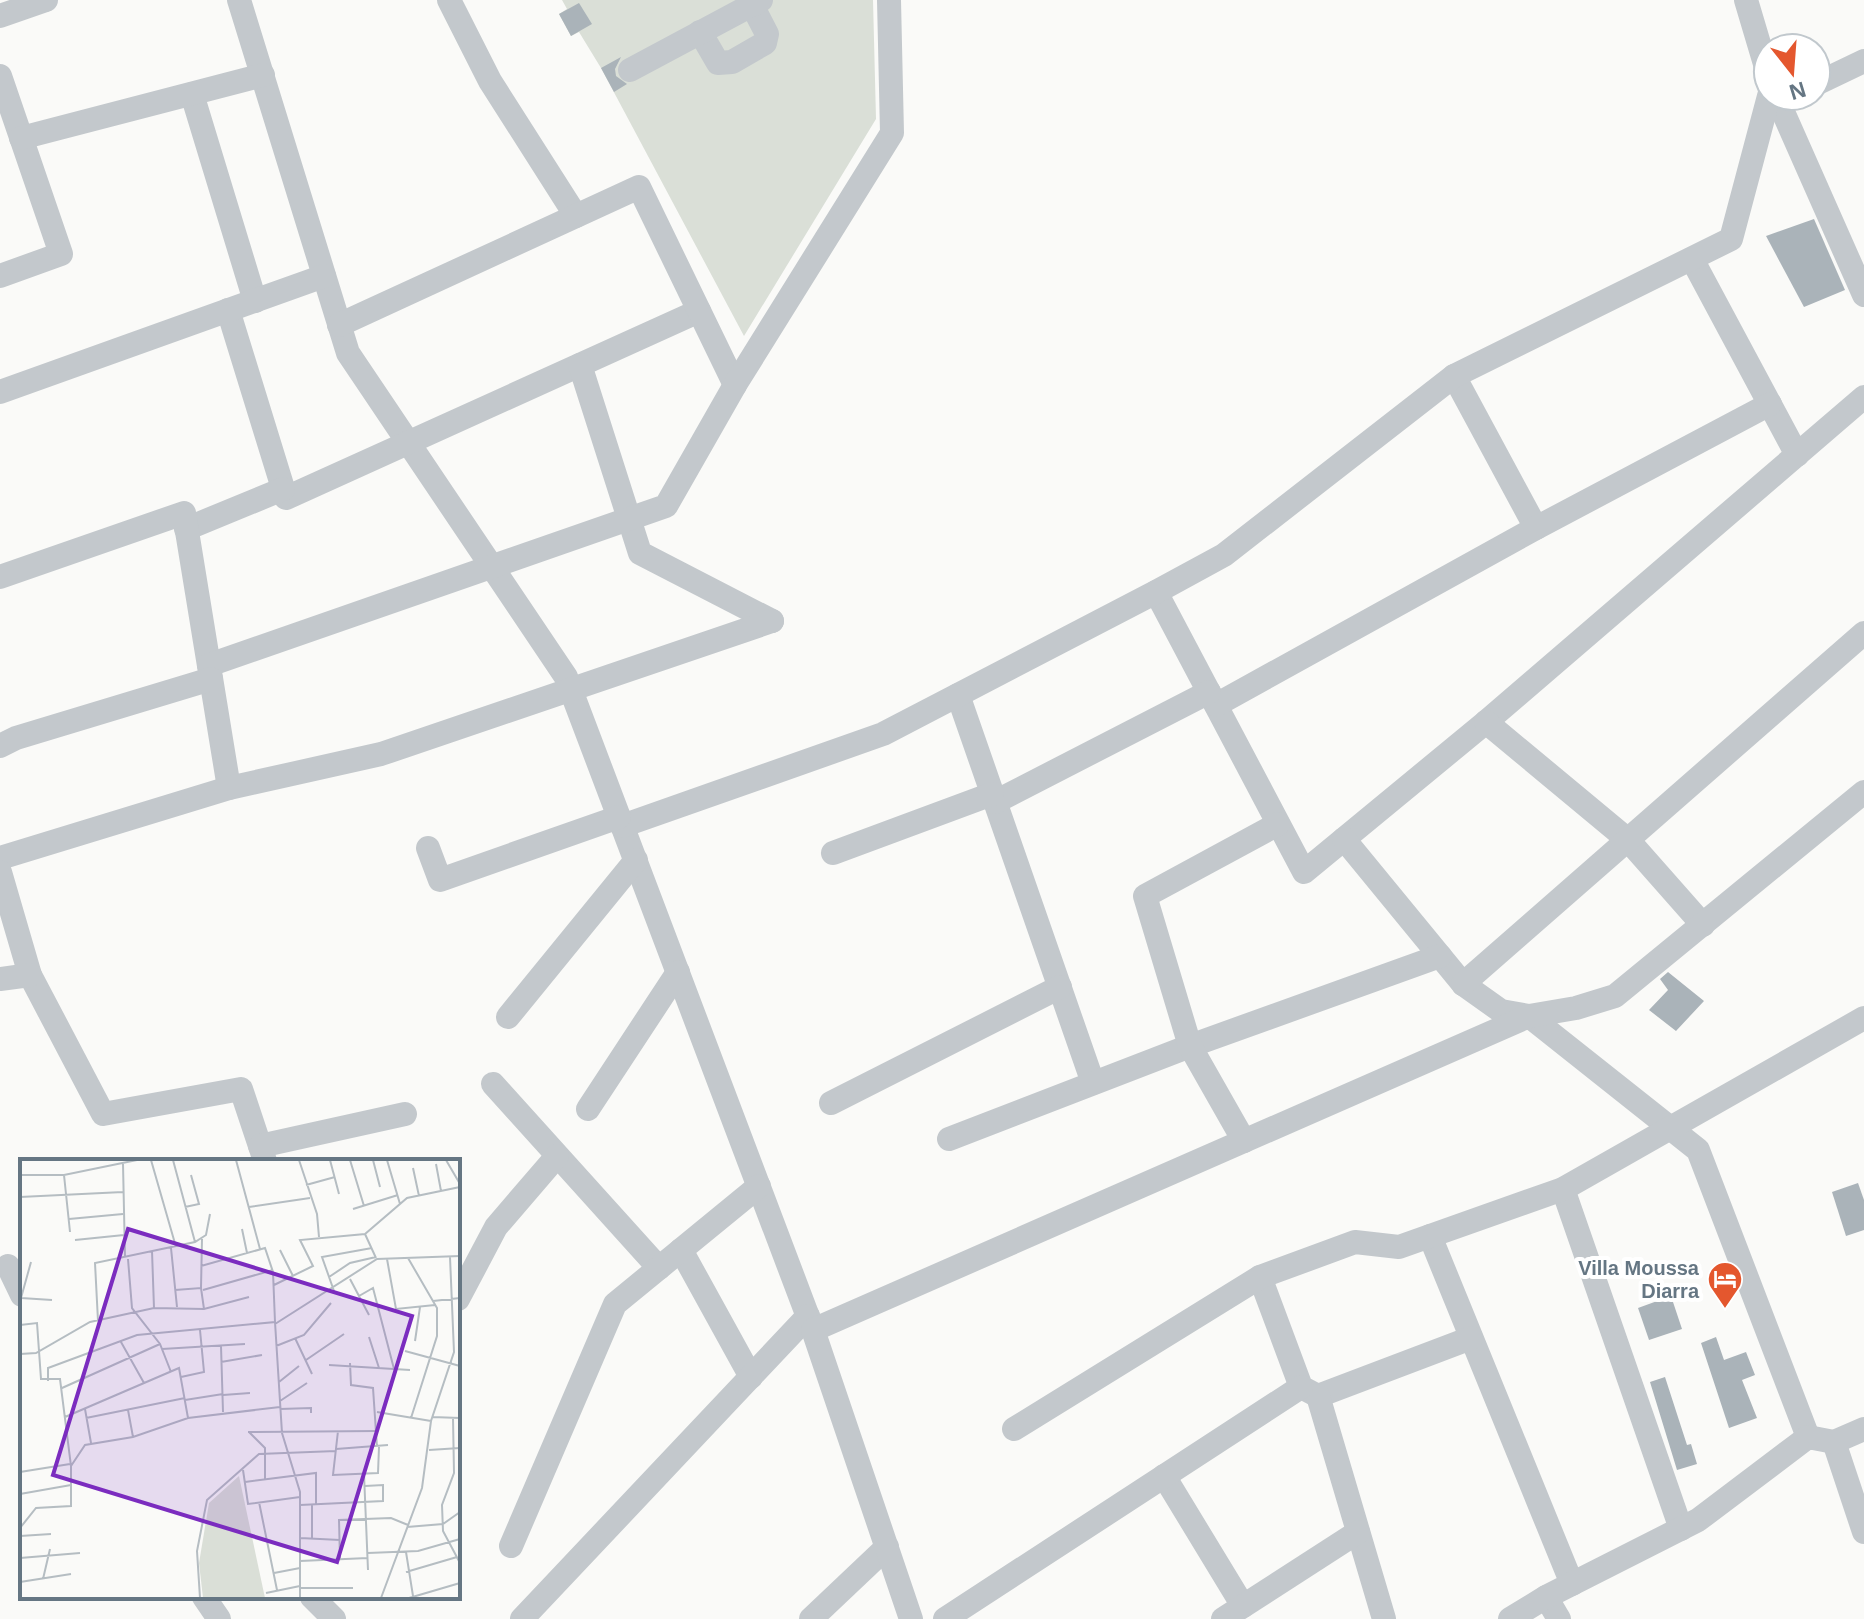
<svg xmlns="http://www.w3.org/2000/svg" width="1864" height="1619" viewBox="0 0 1864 1619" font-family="Helvetica,sans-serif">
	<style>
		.green { fill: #dadfd7 }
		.building { fill: #aab3b9 }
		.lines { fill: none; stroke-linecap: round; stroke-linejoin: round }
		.minor { stroke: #c3c8cc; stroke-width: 24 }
		.labels { text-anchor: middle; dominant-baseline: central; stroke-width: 8; stroke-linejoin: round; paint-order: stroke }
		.poi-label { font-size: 20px; font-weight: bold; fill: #657683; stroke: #fff; text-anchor: end }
		.inset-road { fill: none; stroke: #b5bdc2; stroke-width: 2 }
		.view { fill: #7b2cbf; fill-opacity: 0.15; stroke: #7b2cbf; stroke-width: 4 }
		.inset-edge { fill: none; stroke: #657683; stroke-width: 4 }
	</style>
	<rect width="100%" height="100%" fill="#fafaf8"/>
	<path class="green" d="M562,0h311l3,119 -132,217 -143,-268 -22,-36 -8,4 -12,-22 8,-5z"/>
	<g class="building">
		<path d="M579,3l13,21 -21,12 -12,-22z"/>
		<path d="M621,57l-6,12 1,7 11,8 -13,8 -13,-24z"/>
		<path d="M1814,219l31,71 -41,17 -38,-71z"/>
		<path d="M1668,972l36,29 -28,30 -27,-21 19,-20 -8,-11z"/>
		<path d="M1858,1183l6,17v30l-18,6 -14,-44z"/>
		<path d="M1671,1296l11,33 -33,11 -11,-32z"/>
		<path d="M1716,1337l8,23 22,-8 9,23 -13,5 15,38 -28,10 -28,-85z"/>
		<path d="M1665,1377l22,68 4,-1 6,20 -20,6 -27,-88z"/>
	</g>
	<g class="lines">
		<g class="minor">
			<path d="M239,0l109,353 218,324 247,653"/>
			<path d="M449,0l41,81 86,135"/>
			<path d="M1746,0l22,74"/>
			<path d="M0,16l46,-16"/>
			<path d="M700,32l18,31 14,-1 33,-19 2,-9 -15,-29"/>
			<path d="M630,70l131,-70"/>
			<path d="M0,76l61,178 -61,22"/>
			<path d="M1816,84l48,-23"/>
			<path d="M192,94l63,207"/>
			<path d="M1776,96l88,199"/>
			<path d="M21,138l242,-63"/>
			<path d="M1692,259l105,196"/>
			<path d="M228,310l58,188 413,-187"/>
			<path d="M339,325l300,-138 96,198"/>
			<path d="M580,365l60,188 132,68"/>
			<path d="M1454,376l82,152"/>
			<path d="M0,392l324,-116"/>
			<path d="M186,529l97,-40"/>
			<path d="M0,577l184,-64 45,275"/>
			<path d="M1156,592l148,280 182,-150 378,-325"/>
			<path d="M209,665l457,-159 69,-121 157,-252 -3,-133"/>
			<path d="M958,695l135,388"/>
			<path d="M1216,705l320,-177 234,-124"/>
			<path d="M1486,722l142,118 75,85"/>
			<path d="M0,746l16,-8 195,-59"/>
			<path d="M995,802l214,-110"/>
			<path d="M622,826l261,-92 273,-142 68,-37 230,-179 277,-137 38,-143"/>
			<path d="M1344,839l119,145 38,27 28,5 169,134 110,287"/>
			<path d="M428,848l12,32 179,-63"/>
			<path d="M833,853l159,-59"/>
			<path d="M0,858l229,-70 152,-34 391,-133"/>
			<path d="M0,872l30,103 73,139 138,-25 24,72"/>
			<path d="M0,979l30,-4"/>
			<path d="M1463,984l401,-351"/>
			<path d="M508,1017l128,-157"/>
			<path d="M493,1084l166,184"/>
			<path d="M831,1103l229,-116"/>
			<path d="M588,1109l90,-137"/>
			<path d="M949,1139l241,-93 250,-90"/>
			<path d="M1244,1141l-54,-95 -45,-150 133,-72"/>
			<path d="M260,1146l145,-32"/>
			<path d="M1563,1189l118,340"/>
			<path d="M1430,1236l142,348"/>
			<path d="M681,1250l70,127"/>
			<path d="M8,1266l14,29"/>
			<path d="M1260,1277l41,110 17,9 153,-58"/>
			<path d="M458,1299l38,-72 61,-71"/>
			<path d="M1318,1396l66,223"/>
			<path d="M1014,1429l246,-152 95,-35 44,5 164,-58 301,-171"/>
			<path d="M1834,1442l30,90"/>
			<path d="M1164,1476l79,130"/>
			<path d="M511,1546l104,-242 144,-118"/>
			<path d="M204,1597l15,22"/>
			<path d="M312,1597l22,22"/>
			<path d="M1546,1597l13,22"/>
			<path d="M522,1619l286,-303"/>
			<path d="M811,1619l76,-72"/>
			<path d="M911,1619l-98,-289 716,-314 47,-8 39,-12 249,-204"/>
			<path d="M945,1619l356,-232"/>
			<path d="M1223,1619l135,-87"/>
			<path d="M1510,1619l36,-22 152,-77 110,-83 26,5 30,-13"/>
		</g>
	</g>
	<defs>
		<g id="hotel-pin" transform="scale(1.8)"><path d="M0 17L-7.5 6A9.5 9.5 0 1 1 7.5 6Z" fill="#e4572e" stroke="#fff"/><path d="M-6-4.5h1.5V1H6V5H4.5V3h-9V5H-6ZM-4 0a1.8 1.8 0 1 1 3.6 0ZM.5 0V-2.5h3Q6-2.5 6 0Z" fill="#fff"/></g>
	</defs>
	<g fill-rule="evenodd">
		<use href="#hotel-pin" x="1725" y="1279"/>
	</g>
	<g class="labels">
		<g class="poi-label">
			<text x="1699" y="1268">Villa Moussa<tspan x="1699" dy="23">Diarra</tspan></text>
		</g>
	</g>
	<g transform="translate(20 1159)">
		<rect width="440" height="440" fill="#fafaf8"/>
		<path d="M219,317l26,122h-62l-4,-35 10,-60z" fill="#dadfd7"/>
		<path class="inset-road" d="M131,1l25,87M153,1l22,82M216,1l24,89M279,1l18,54 2,23M310,1l9,34M330,1l14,46M353,1l7,27M367,1l13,44M426,1l14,24M103,5l2,93M416,5l5,27M393,9l6,28M1,16h43l73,-15M44,16l6,57M286,26l29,-8M0,38l103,-5M165,48l14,-3 -8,-29M229,48l61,-9M333,50l45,-14M49,60l54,-5M222,70l5,24M345,75l11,24M55,81l49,-5M151,89l6,59M260,91l13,26M132,92l2,57M388,99l29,50v28l-26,82M108,100l4,49 28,36 11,28M367,100l9,50 39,-4M309,118l21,-14 26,-6M330,120l19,36M254,126l39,-19 -13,-26 65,-6 42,-36 53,-11M181,129l1,-49M155,131l26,-2 3,21M183,131l70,-20M314,132l-12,-34 50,-9M339,137l14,-8 21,81M1,139l10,-36M1,139l31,2M413,142l27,-3M78,162l-3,-58 100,-21 11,-7 4,-21M255,163l7,111 18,59v106M255,165l102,-65 83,-3M0,166l17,-2 4,56h19l11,87v40l-35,2 -16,20M349,178l10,31M275,179l17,36M395,182l5,-34M101,183l23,41M201,187l2,66M256,187l28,-11 27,-32M142,190l83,-5M385,192l55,15M0,195l16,-1 54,-31 64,-14 50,1 45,-12M286,201l38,-26M201,203l41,-7M330,204l1,22 22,3 4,59M309,206l81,5M161,218l23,-5 -4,-42M28,222v-13l89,-33 138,-13 -2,-50 -8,-24 -64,18M259,223l20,-16M42,229l98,-44M203,236l27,-2M165,241l38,-6M260,242l27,-18M65,250l6,34M260,250l31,-1v5M108,251l5,27M357,253l54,9M45,258l114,-49 9,50M412,258l28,1M66,259l99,-20M433,259l1,55 -12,32 1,26 17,32M318,272l-5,44 45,-2 1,-26M228,273l129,-1M229,273l16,16v31M316,290l52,-4M409,291l31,-2M51,307l14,-21 48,-8 55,-19 92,-11M223,311l5,34 52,-7M0,313l50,-8M344,315l4,96M225,323l71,-9v31M0,335l51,-9M239,343l18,88M292,345v35M280,346l83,-4v-16l-18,1M387,368l36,-3 17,-12M0,377l31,-2M280,379l40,2M386,393l7,44M348,394l50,-2 42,-12M0,399l60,-5M320,400l-1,-39 52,-2 17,7M280,402l68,-3M386,413l51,-15M254,414l26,-5M23,420l7,-30M0,423l51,-8M280,429h53M246,434l34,-7M180,439l-3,-47 10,-51 52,-46 77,-3M361,439l41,-110 9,-67 23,-69 -4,-95M389,439l51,-15"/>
		<path class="view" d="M108,70l284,87 -75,246 -284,-87z"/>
		<rect width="440" height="440" class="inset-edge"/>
	</g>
	<g transform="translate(1792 72) rotate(163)"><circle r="38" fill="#ffffff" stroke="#c1c8cd" stroke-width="2"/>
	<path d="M0-6L14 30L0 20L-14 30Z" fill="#e4572e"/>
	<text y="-12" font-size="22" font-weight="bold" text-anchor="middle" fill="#657683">N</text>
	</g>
</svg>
